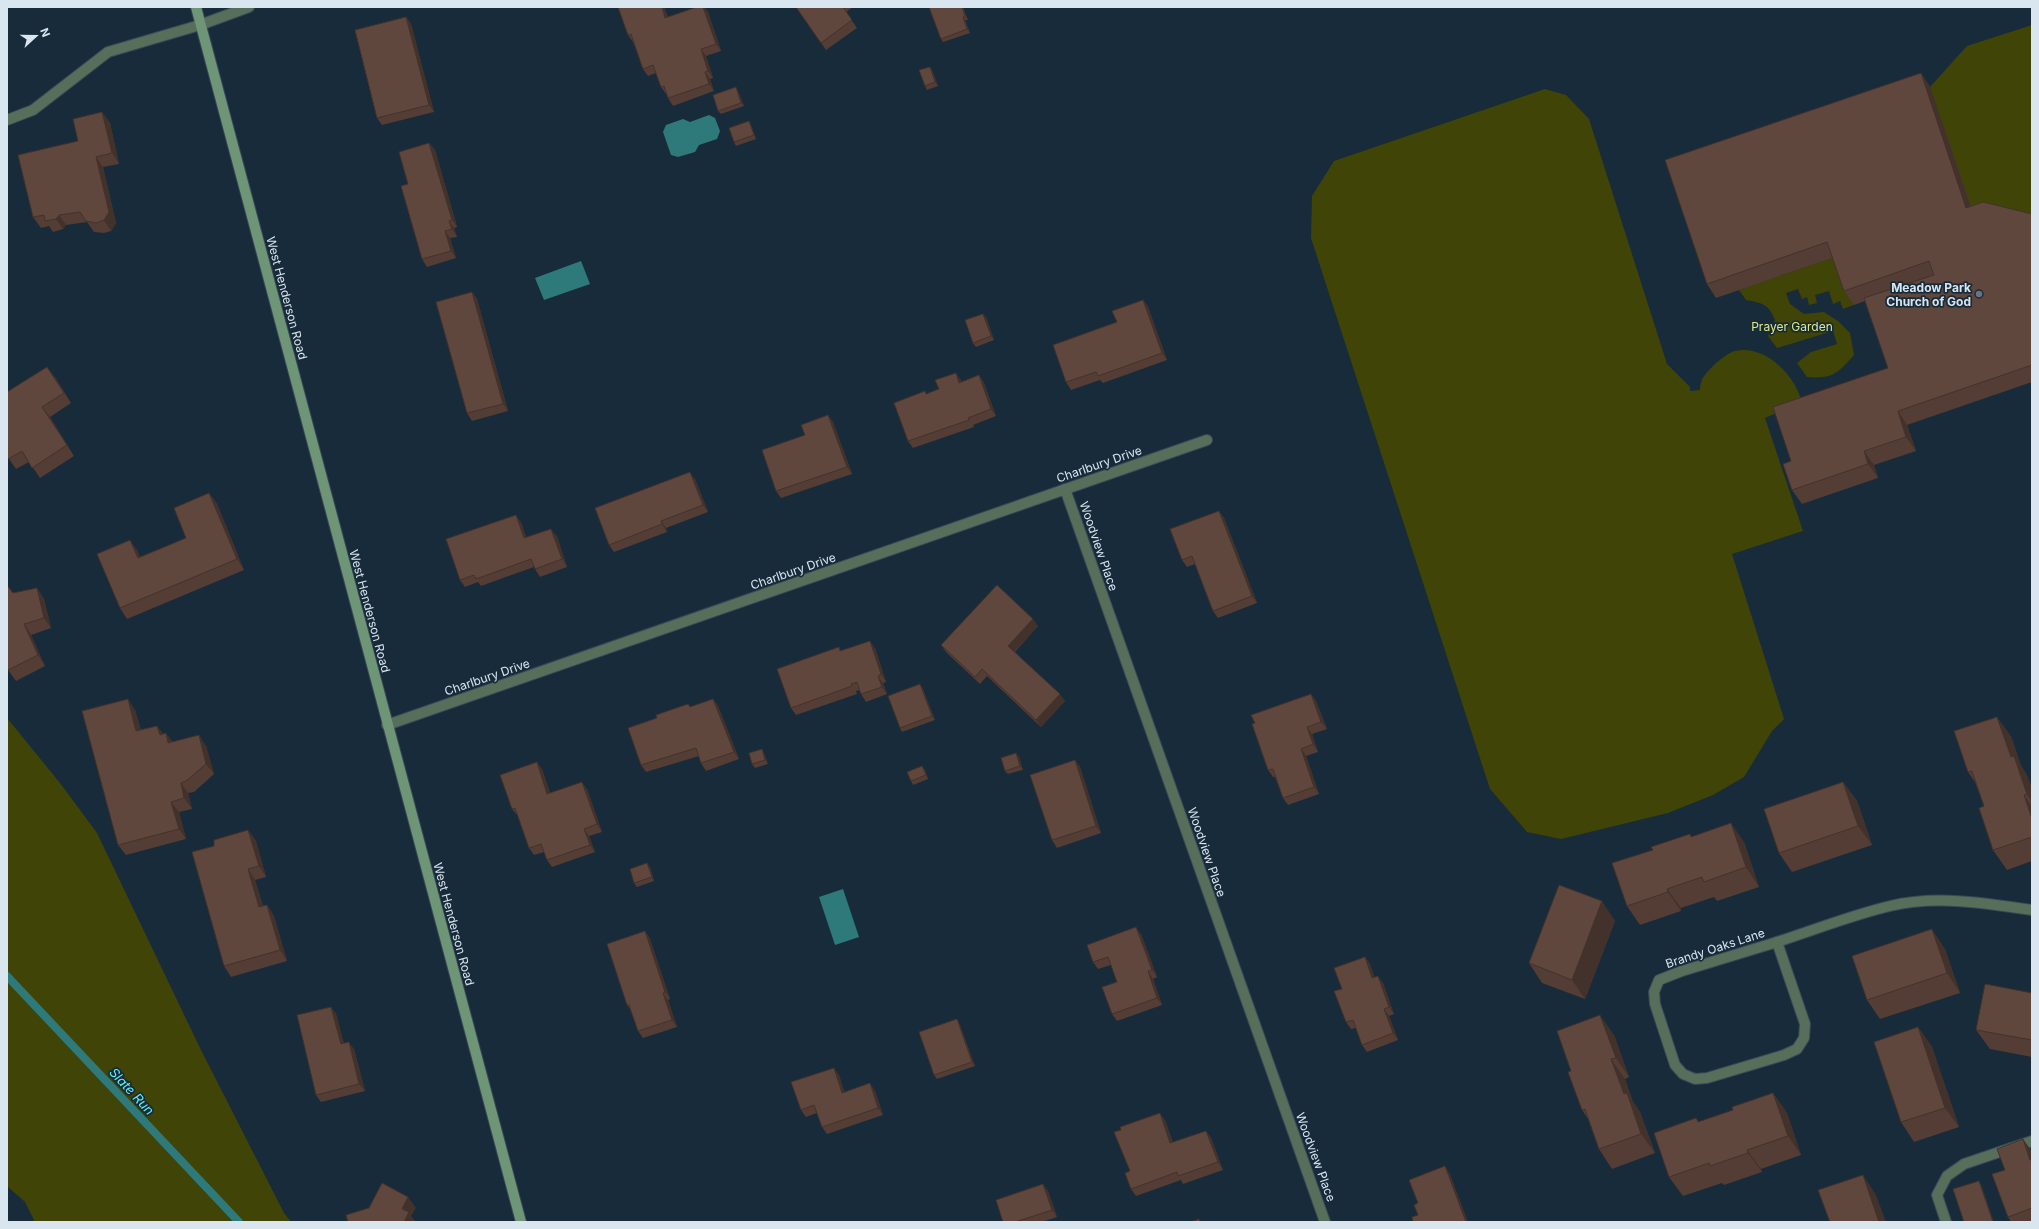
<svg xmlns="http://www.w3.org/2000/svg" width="2039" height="1229" viewBox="0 0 2039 1229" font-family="Inter,sans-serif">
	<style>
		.green { fill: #404406 }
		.water { fill: #2e7a7b }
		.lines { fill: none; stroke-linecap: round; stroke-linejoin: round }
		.stream { stroke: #2e7a7b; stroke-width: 8 }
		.street-casing { stroke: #374957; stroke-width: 12 }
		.secondary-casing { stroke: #374957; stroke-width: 12 }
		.street { stroke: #566e5a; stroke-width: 10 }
		.secondary { stroke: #6e9576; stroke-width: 10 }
		.wall { fill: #533d34 }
		.shaded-wall { fill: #43322b }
		.building { fill: #60473d; stroke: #43322b }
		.worship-dot { fill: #6b7280; stroke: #182b3a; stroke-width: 1.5 }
		.labels { text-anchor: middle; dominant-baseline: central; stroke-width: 3.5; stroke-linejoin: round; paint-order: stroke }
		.poi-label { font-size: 12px; font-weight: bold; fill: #d9e5ef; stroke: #182b3a; text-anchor: end }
		.street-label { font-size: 12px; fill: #d9e5ef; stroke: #182b3a }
		.park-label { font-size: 12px; fill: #dee886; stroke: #182b3a }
		.water-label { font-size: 13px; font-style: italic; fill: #5dedee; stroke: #182b3a }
	</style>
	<rect width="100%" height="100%" fill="#182b3a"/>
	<g class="green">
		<path d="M2032,25v201l-56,-4 -46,-135 37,-41z"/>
		<path d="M1545,89l21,6 23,24 78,245 23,23v4l10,-1c0,-12 7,-18 15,-26 5,-4 14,-12 20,-13 31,-7 60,25 67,51l-37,16 38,113 -71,23 52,165 -12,12 -28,46 -31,18 -45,18 -107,26 -34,-7 -37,-43 -179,-551 1,-42 22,-35z"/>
		<path d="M1837,256l17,49 -11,4 -3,-8 -7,3 -4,-13 -14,4 2,8 -8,2 -2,-8 -5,2 -4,-10 -12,4 4,11 14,10 20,-2 14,9 12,12 4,22c-17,19 -21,24 -47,22l-10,-14 14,-11 26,-8 -4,-13 -56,17 -9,-12 7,-16c-6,-16 -13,-17 -29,-20l-7,-10z"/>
		<path d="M7,718l53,65 37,50 104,217 83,163 7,9h-256l-10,-20 -18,-16z"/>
	</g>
	<g class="water">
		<path d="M709,115l6,3 5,13 -3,8 -18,6 -4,7 -17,5 -7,-2 -8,-23 3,-7 17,-6 7,3z"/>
		<path d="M581,261l9,23 -46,16 -9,-22z"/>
		<path d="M843,889l16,48 -24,8 -16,-48z"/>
	</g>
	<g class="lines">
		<path class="stream" d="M7,976l232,246"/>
		<g class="street-casing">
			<g id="street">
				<path d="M7,120l26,-10 75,-58 92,-27 49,-18"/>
				<path d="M1065,489l260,733"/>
				<path d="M387,725l820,-285"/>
				<path d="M1777,942l28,82 -1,14 -7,11 -13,6 -77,23 -12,1 -12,-5 -8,-9 -20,-61 -1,-12 5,-12 23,-9z"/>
				<path d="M1777,942c37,-12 75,-27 113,-36 46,-11 96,-3 142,4"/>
				<path d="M1946,1222l-9,-27 10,-19 17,-12 68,-23"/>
			</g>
		</g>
		<g class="secondary-casing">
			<path id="secondary" d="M196,7l325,1215"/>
		</g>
		<use href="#street" class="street"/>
		<use href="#secondary" class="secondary"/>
	</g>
	<g class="wall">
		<path d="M618,7h46l4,10 29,-10h7l4,5 13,39 -15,5 7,22 -3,1 4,12 -41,15 -5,-8 -1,-4h-1l-5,-7 -5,-14 -8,3 -5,-7 -10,-27 -5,-7z"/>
		<path d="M796,7h57l-7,5 11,16 -31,22z"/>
		<path d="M929,7h34l5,13h-3l5,13 -27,9 -2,-3z"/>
		<path d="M406,17l5,7 23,88 -52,13 -5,-7z"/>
		<path d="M930,67l2,3 6,16 -11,4 -2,-4z"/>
		<path d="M1921,73l9,14 41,119 61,8v168l-125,43 9,26 -42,14 4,13 -76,26 -10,-14 -1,-29 97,-93 -23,-67 -11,4 -10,-14 -12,-33 -116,40 -9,-14z"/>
		<path d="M738,91l6,15 -23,8 -3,-3z"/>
		<path d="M102,112l8,11 9,41 -16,3 13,56 -5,8 -7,2 -10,-1 -7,-10 -21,3 -3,4 -10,3 -4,-6 -8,2 -8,-11 45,-76z"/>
		<path d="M751,125l5,14 -20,7 -2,-4z"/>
		<path d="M429,143l6,7 22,77 -3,1 3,9 -7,1 6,20 -29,9 -5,-8 -14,-75z"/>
		<path d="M472,292l5,7 31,112 -36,10 -5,-8z"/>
		<path d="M1143,300l5,7 19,53 -64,23 -3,-3 -29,10 -5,-8 51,-60z"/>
		<path d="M986,317l8,23 -18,7 -3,-4z"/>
		<path d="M979,375l5,8 12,33 -23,9 1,2 -61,21 -5,-7 19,-47 34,-14v2z"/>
		<path d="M55,377l16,26 -21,14 24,39 -34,22 -11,-16 -13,7 -9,-13z"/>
		<path d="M828,415l5,7 19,52 -71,24 -5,-7 29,-56z"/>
		<path d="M695,479l13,33 -42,16 1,4 -53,20 -5,-7z"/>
		<path d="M209,493l8,11 27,66 -117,49 -7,-11 17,-58 3,7 46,-19z"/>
		<path d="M1219,511l5,7 33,85 -39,15 -5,-7 -18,-47 -8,3 -5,-7z"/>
		<path d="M521,522l5,15 31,-1 10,31 -27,10 -5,-8 -1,-2 -53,19 -3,-4 -13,5 -5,-7z"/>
		<path d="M37,588l7,11 7,29 -20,7 14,31 -29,15 -8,-11 5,-77z"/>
		<path d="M1038,626l-23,26 50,49 -24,26 -54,-51 -7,8 -34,-32 -5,-7z"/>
		<path d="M875,648l11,34 -3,1 4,11 -21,8 -5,-8 -2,-4 -3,1 1,3 -61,21 -5,-7 50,-57z"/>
		<path d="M922,687l13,33 -33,12 -2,-4z"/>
		<path d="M1311,694l5,7 11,28 -15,5 6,18 -12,4 13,38 -31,11 -5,-7 -8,-21h-2l-5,-7 -13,-47z"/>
		<path d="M713,699l5,7 21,53 -33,12 -5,-8 -2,-7 -53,16 -5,-7 16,-47 31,-14 2,3z"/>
		<path d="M135,710l6,20 22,4 9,8 34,4 8,28 -20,18 -6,1 4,16 -13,3 7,27 -60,16 -8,-10z"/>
		<path d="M2011,736l10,30 6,9 5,14v72l-25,9 -14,-20 -9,-44 -9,-24 -7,-10z"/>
		<path d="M764,753l4,11 -13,4 -3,-4z"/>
		<path d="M1016,753l3,4 4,13 -15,4 -3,-3z"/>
		<path d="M1075,760l5,7 21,66 -44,15 -5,-8z"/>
		<path d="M922,766l3,4 3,9 -15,6 -2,-4z"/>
		<path d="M542,769l8,24 37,-4 15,43 -13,4 6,16 -43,15 -5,-7 -3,-8 -10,3 -5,-7 -11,-32 -6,-7z"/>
		<path d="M1843,782l14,19 15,44 -80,27 -13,-19z"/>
		<path d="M248,830l8,11 10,36 -11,3 8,26 4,-1 7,11 13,45 -56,16 -7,-11 -10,-120z"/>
		<path d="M1691,836l53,6 15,45 -42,14 -3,-4 -33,11v3l-41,14 -13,-19 26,-56z"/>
		<path d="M650,867l4,14 -17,6 -3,-4z"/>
		<path d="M1615,921l-30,78 -43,-16 -13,-20z"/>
		<path d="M645,931l5,8 20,60 -2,1 9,27 -34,11 -5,-7 -6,-19 -5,-7z"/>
		<path d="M1141,934l16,43 -4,2 9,26 -45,16 -5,-7 5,-32 -6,-17 -13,4 -5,-7z"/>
		<path d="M1945,949l15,44 -80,26 -13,-19z"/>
		<path d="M1365,957l5,7 4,13 9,6 11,31 -5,2 9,24 -31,12 -5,-7 -6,-17 -5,1 -5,-7 -4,-33z"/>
		<path d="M2032,993v64l-42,-8 -14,-19z"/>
		<path d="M331,1007l5,7 8,30 10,5 11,42 -44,11 -5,-7z"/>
		<path d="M957,1019l2,4 16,43 -38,13 -3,-4z"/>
		<path d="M1918,1027l14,20 27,80 -45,15 -13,-20z"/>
		<path d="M1614,1035l15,42 -4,2 8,23 7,10 15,41 -43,16 -13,-20 -11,-30 -6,-9z"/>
		<path d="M839,1075l5,17 31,-1 8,24 -56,19 -5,-7 -5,-14 -11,4 -5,-7z"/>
		<path d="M1773,1093l14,20 14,42 -40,14 1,3 -38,13 -2,-2 -39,13 -14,-19 27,-59 3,4 34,-12z"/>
		<path d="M1165,1120l8,23 33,-12 5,7 12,32 -40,14 -2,-4 -45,16 -5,-7z"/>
		<path d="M2023,1139l9,13v70h-21l-3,-5 -3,-47z"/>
		<path d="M1048,1191l9,26 -15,5h-39z"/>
	</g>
	<g class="shaded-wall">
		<path d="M662,7h2l6,18 -5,-7z"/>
		<path d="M703,7h1l4,5 13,39 -5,-7z"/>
		<path d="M962,7h1l5,13 -3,-4z"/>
		<path d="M406,17l5,7 23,88 -5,-7z"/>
		<path d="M963,17l2,3 5,13 -3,-4z"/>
		<path d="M701,49l5,7 7,22 -5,-7z"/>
		<path d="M930,67l2,3 6,16 -3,-4z"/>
		<path d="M705,72l5,7 4,12 -5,-7z"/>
		<path d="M1921,73l9,14 46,135 -10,-14z"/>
		<path d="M736,87l2,4 6,15 -3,-3z"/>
		<path d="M102,112l8,11 9,41 -7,-11z"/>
		<path d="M429,143l6,7 22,77 -5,-7z"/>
		<path d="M96,157l7,10 13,56 -5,8 -7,-11z"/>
		<path d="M59,215l7,10 -3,4 -7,-10z"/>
		<path d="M449,221l5,7 3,9 -5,-8z"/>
		<path d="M445,231l5,7 6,20 -5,-7z"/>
		<path d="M472,292l5,7 31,112 -5,-7z"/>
		<path d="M1143,300l5,7 19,53 -5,-7z"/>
		<path d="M983,314l3,3 8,23 -3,-4z"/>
		<path d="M47,367l8,10 16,26 -7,-10z"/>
		<path d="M956,373l5,7 3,10 -5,-7z"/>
		<path d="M979,375l5,8 12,33 -5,-7z"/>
		<path d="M42,407l8,10 24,39 -7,-11z"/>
		<path d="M1898,411l9,14 9,26 -10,-14z"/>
		<path d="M828,415l5,7 19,52 -5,-7z"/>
		<path d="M1864,451l10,14 4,13 -10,-14z"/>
		<path d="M690,472l5,7 13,33 -5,-7z"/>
		<path d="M209,493l8,11 27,66 -7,-11z"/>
		<path d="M1219,511l5,7 33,85 -5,-7z"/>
		<path d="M516,515l5,7 8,23 -5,-7z"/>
		<path d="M661,521l5,7 1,4 -5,-8z"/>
		<path d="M551,529l6,7 10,31 -5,-8z"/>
		<path d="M130,540l7,10 8,18 -7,-10z"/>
		<path d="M37,588l7,11 7,29 -7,-10z"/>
		<path d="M1033,619l5,7 -25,27 -5,-7z"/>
		<path d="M24,624l7,11 14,31 -7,-11z"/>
		<path d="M870,641l5,7 11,34 -5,-8z"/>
		<path d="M878,676l5,7 4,11 -5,-7z"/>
		<path d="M920,684l2,3 13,33 -3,-4z"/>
		<path d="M1060,694l5,7 -24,26 -5,-7z"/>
		<path d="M1311,694l5,7 11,28 -6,-7z"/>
		<path d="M128,699l7,11 9,32 -8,-11z"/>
		<path d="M713,699l5,7 21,53 -5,-7z"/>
		<path d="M1997,717l14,19 10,30 6,9 5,14v13l-5,-8 -16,-37z"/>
		<path d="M157,726l8,10 -5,-1z"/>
		<path d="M1307,727l5,7 6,18 -5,-8z"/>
		<path d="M166,733l8,11 -6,-1z"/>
		<path d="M199,735l7,11 8,28 -8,-10z"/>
		<path d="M762,749l2,4 4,11 -3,-4z"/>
		<path d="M1301,749l5,7 13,38 -5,-7z"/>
		<path d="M1016,753l3,4 4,13 -3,-4z"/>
		<path d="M1075,760l5,7 21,66 -5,-7z"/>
		<path d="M537,762l5,7 10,32 -5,-7z"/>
		<path d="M922,766l3,4 3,9 -2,-4z"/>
		<path d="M582,782l5,7 15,43 -5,-8z"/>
		<path d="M1843,782l14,19 15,44 -14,-19z"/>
		<path d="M181,783l7,10 4,16 -8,-11z"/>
		<path d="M2024,795l8,12v12z"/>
		<path d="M171,802l8,10 7,27 -7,-10z"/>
		<path d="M1731,823l13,19 15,45 -13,-20z"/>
		<path d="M584,829l5,7 6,16 -5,-7z"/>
		<path d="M248,830l8,11 10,36 -7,-11z"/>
		<path d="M647,863l3,4 4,14 -2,-4z"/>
		<path d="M248,869l7,11 11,38 -7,-11z"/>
		<path d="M1667,889l14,19v3l-13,-19z"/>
		<path d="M1602,901l13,20 -30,78 -13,-19z"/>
		<path d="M267,905l7,11 13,45 -7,-11z"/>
		<path d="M1136,927l5,7 16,43 -5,-7z"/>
		<path d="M1932,929l13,20 15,44 -13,-20z"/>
		<path d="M645,931l5,8 20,60 -5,-7z"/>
		<path d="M1365,957l5,7 7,21 -5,-7z"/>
		<path d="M1148,971l5,8 9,26 -5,-7z"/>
		<path d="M1378,976l5,7 11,31 -5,-7z"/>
		<path d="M663,993l5,7 9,27 -5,-7z"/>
		<path d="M331,1007l5,7 10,37 -5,-7z"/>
		<path d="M1384,1009l5,7 9,24 -5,-7z"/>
		<path d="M1600,1015l14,20 15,42 -13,-19z"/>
		<path d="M957,1019l2,4 16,43 -3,-4z"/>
		<path d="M1918,1027l14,20 27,80 -14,-19z"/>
		<path d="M349,1042l5,7 11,42 -6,-7z"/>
		<path d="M1611,1059l14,20 8,23 7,10 15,41 -14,-19 -17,-40z"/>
		<path d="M834,1068l5,7 8,25 -5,-7z"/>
		<path d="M870,1083l5,8 8,24 -5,-7z"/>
		<path d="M1773,1093l14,20 14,42 -13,-19z"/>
		<path d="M1160,1113l5,7 10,31 -5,-8z"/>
		<path d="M1206,1131l5,7 12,32 -5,-8z"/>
		<path d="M2023,1139l9,13v11l-2,-3z"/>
		<path d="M1747,1150l14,19 1,3 -14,-19z"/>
		<path d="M1445,1166l5,8 18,48h-2z"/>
		<path d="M1863,1175l13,20 10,27h-7z"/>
		<path d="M1979,1181l2,3 13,38h-1z"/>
		<path d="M1043,1184l5,7 9,26 -5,-7z"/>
		<path d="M408,1197l8,11 -5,8 5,6h-12l-2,-13z"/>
	</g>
	<g class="building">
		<path d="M618,7h44l3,11 32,-11h6l13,37 -15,5 7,22 -3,1 4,12 -41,14 -4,-12 -3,1 -8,-22 -10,4 -12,-35 -3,1z"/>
		<path d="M796,7h47l9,13 -31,23z"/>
		<path d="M929,7h33l3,9 -2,1 4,12 -26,10z"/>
		<path d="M406,17l23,88 -52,13 -22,-88z"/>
		<path d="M930,67l5,15 -10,4 -6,-16z"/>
		<path d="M1921,73l45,135 17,-6 49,12v151l-134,46 8,26 -42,14 4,13 -76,26 -9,-26 8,-3 -18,-54 115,-39 -24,-70 70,-23 -5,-14 -85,30 -17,-49 -120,42 -42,-124z"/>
		<path d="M736,87l5,16 -23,8 -5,-16z"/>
		<path d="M102,112l10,41 -16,4 13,55 -5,8 -8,3 -10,-2 -6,-9 -21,3 -3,4 -11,2 -1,-6 -11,2 -15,-62 60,-14 -5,-22z"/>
		<path d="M749,121l5,14 -20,7 -5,-14z"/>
		<path d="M429,143l23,77 -3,1 3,8 -7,2 6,20 -29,8 -21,-73 7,-2 -9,-32z"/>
		<path d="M472,292l31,112 -36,9 -31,-111z"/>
		<path d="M1143,300l19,53 -64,23 -2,-4 -30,10 -13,-37 64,-23 -5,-11z"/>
		<path d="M983,314l8,22 -18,7 -8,-23z"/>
		<path d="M47,367l17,26 -22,14 25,38 -35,23 -10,-17 -14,8 -1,-3v-64z"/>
		<path d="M956,373l3,10 20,-8 12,34 -23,9 1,2 -61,21 -14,-38 31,-12 1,3 13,-5 -4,-9z"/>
		<path d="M828,415l19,52 -71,24 -14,-41 43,-15 -4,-10z"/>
		<path d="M690,472l13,33 -42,16 1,3 -53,21 -14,-37z"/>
		<path d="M209,493l28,66 -117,49 -23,-54 33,-14 8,18 48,-20 -12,-30z"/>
		<path d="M1219,511l33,85 -39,15 -21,-55 -10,4 -12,-31z"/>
		<path d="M516,515l8,23 27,-9 11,30 -27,10 -4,-10 -55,20 -2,-4 -14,5 -14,-41z"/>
		<path d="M7,585l6,8 24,-5 7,30 -20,6 14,31 -30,15 -1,-2z"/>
		<path d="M997,585l36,34 -25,27 52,48 -24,26 -54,-51 -7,8 -34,-32z"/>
		<path d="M870,641l11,33 -3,2 4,11 -21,7 -4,-12 -6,2 1,2 -61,22 -14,-39 62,-22 1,4z"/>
		<path d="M920,684l12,32 -32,12 -12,-32z"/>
		<path d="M1311,694l10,28 -14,5 6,17 -12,5 13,38 -31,11 -10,-29 -5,1 -16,-46 3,-1 -4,-8z"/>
		<path d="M128,699l8,32 21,-5 3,9 6,-2 2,10 31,-8 7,29 -20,17 -5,2 3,15 -13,4 8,27 -61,16 -36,-134z"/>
		<path d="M713,699l21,53 -33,11 -5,-15 -55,17 -13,-37 29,-10 -1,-3 32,-11 2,3z"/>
		<path d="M1997,717l14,40 3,-1 13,38 -3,1 8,24v18l-39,13 -14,-42 5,-2 -12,-35 -4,1 -14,-41z"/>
		<path d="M762,749l3,11 -13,4 -3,-11z"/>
		<path d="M1016,753l4,13 -15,5 -4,-13z"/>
		<path d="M1075,760l21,66 -44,14 -22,-65z"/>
		<path d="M537,762l10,32 35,-12 15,42 -13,5 6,16 -43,15 -6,-16 -12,4 -14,-40 -3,1 -12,-34z"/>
		<path d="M922,766l4,9 -15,6 -4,-9z"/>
		<path d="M1843,782l15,44 -79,27 -15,-44z"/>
		<path d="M1731,823l15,44 -42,15 -2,-5 -35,12 1,3 -41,14 -15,-43 41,-13 -2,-3 39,-13 1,3z"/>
		<path d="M248,830l11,36 -11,3 11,38 8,-2 13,45 -56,16 -32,-114 22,-6v-6z"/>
		<path d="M647,863l5,14 -18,6 -4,-14z"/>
		<path d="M1559,885l43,16 -30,79 -43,-17z"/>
		<path d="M1136,927l16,43 -4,1 9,27 -45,16 -10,-27 15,-5 -9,-25 -15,5 -6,-17z"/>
		<path d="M1932,929l15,44 -80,27 -15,-44z"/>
		<path d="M645,931l20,61 -2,1 9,27 -34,11 -9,-26h-2l-20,-61z"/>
		<path d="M1365,957l7,21 6,-2 11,31 -5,2 9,24 -31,12 -9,-25 -7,2 -12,-31 8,-2 -8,-21z"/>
		<path d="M1985,984l47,9v47l-56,-10z"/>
		<path d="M331,1007l10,37 8,-2 10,42 -43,11 -19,-80z"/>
		<path d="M1600,1015l16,43 -5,1 13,35 3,-1 14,41 -42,15 -14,-40 -3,1 -14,-38 3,-1 -14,-40z"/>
		<path d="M957,1019l15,43 -38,13 -15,-43z"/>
		<path d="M1918,1027l27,81 -44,14 -27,-80z"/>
		<path d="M834,1068l8,25 28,-10 8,25 -56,19 -8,-22 -13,5 -10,-28z"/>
		<path d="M1773,1093l15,43 -41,14 1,3 -38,13 -1,-3 -40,14 -15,-44 42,-15 2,4 35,-12 -1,-3z"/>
		<path d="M1160,1113l10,30 36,-12 12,31 -40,14 -1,-4 -46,17 -6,-16 5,-2 -16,-39 7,-2 -1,-3z"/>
		<path d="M2023,1139l7,21h2v48l-24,9 -16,-43 13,-4 -8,-21z"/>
		<path d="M1445,1166l21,56h-53l-1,-5 6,-2 -4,-10 4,-2 -9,-23z"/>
		<path d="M1863,1175l16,47h-49l-12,-32z"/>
		<path d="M1979,1181l14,41h-29l-11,-33z"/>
		<path d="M382,1183l26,14 -6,12 7,3 -5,10h-56l-2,-7 23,-7z"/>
		<path d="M1043,1184l9,26 -37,12h-12l-7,-22z"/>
		<path d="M1199,1219l1,3h-9z"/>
	</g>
	<circle class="worship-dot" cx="1979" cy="294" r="4"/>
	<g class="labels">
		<g class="poi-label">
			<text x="1971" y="287">Meadow Park<tspan x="1971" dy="14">Church of God</tspan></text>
		</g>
		<g class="street-label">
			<text transform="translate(287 298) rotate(75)">West Henderson Road</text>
			<text transform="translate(1099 464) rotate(-19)">Charlbury Drive</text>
			<text transform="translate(1099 546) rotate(71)">Woodview Place</text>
			<text transform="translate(793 571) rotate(-19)">Charlbury Drive</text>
			<text transform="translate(370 611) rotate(75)">West Henderson Road</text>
			<text transform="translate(487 677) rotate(-19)">Charlbury Drive</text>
			<text transform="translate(1207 852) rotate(71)">Woodview Place</text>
			<text transform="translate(454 924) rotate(75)">West Henderson Road</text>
			<text transform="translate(1715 948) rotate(-18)">Brandy Oaks Lane</text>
			<text transform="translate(1316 1157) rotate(70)">Woodview Place</text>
		</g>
		<g class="park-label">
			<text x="1792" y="326">Prayer Garden</text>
		</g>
		<g class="water-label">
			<text transform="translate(132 1091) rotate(47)">Slate Run</text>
		</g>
	</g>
	<rect width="2039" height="1229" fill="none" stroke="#d9e5ef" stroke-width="16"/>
	<g transform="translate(36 36) rotate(69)" stroke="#182b3a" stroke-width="3" paint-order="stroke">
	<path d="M0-3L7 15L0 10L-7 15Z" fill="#d9e5ef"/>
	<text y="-6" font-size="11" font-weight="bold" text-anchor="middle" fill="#d9e5ef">N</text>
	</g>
</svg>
